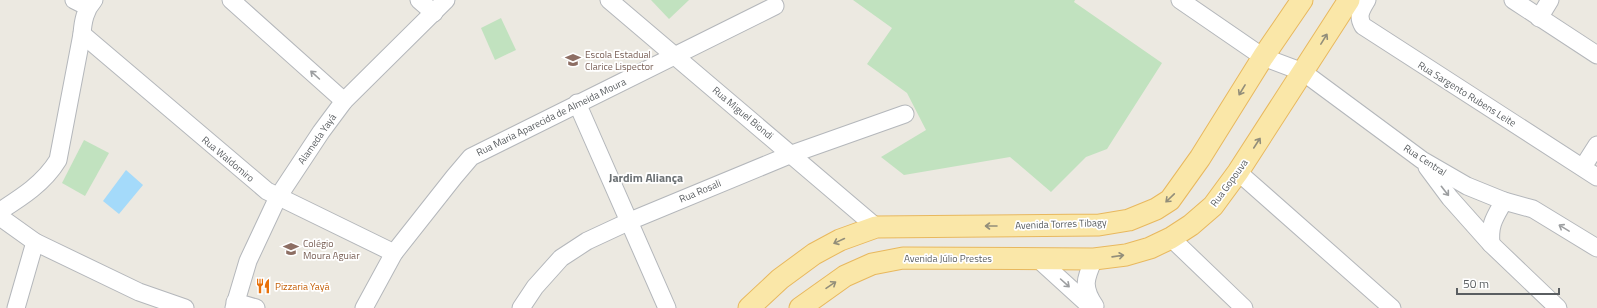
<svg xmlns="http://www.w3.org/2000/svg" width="1597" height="308" viewBox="0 0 1597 308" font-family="'Titillium Web',sans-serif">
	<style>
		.green { fill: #c1e2bf }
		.water { fill: #a4dafa }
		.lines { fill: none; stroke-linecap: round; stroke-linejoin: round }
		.minor-casing { stroke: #b4b7bb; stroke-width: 19 }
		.major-casing { stroke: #e8b85e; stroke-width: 23 }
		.minor { stroke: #fff; stroke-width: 17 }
		.major { stroke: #fae7a8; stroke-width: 21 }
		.oneway { stroke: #928e7a }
		.oneway2 { stroke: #9c9ea0 }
		.labels { text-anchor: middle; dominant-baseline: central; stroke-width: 3.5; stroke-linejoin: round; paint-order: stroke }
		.education-label { font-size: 10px; fill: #785e54; stroke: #fff; text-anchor: start }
		.street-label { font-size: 10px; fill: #5a5e61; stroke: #fff }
		.food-label { font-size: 10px; fill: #c56008; stroke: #fff; text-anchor: start }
		.quarter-label { font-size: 12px; font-weight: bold; fill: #6b7073; stroke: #fff }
	</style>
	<rect width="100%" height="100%" fill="#ece9e1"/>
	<g class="green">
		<path d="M651,0h38l-20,19z"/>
		<path d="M853,0h222l-1,2 88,61 -55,86 -21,8 -35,35 -41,-35 -106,18 -23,-18 45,-27 -19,-37 -40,-29 25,-36z"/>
		<path d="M501,18l15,32 -21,10 -14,-32z"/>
		<path d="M84,140l25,13 -24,43 -23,-13z"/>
	</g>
	<path class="water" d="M126,170l17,15 -24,29 -16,-13z"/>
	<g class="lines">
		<g class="minor-casing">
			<g id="minor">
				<path d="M74,0l14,7"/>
				<path d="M231,0l113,101"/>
				<path d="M419,0l15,13"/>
				<path d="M609,0l267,227"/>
				<path d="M1180,0l83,57 40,15 119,88 45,26 37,15 29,8 64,39"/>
				<path d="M1367,0c-6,10 -10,16 -4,26l234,151"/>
				<path d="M1513,0l84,55"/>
				<path d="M1539,18l11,-18"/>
				<path d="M82,34l185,157 127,62"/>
				<path d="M577,103l90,205"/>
				<path d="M1427,167l23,31 41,46 67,64"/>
				<path d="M1583,167l14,-22"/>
				<path d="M1238,172l154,136"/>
				<path d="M0,211c22,-14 44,-28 58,-51l24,-126c1,-13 3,-24 12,-34"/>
				<path d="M0,217l35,25 104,50 46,16"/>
				<path d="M1171,238l73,70"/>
				<path d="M1491,244c-2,-20 4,-27 13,-43"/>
				<path d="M1037,258l55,50"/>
				<path d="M1094,259c-9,20 -12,28 1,47"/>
				<path d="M235,302l21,6"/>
				<path d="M16,308l19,-66"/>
				<path d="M234,308l14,-47 30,-64 43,-65 23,-31 102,-101"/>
				<path d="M364,308l30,-55 60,-76 17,-20 304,-151"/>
				<path d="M521,308l14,-21 26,-29 26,-17 43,-20 162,-67 113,-40"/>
			</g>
		</g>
		<g class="major-casing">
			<g id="major">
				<path d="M749,308l31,-29 34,-25 26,-14 36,-13 223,-2 30,-5 27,-11 14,-9 30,-42 63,-101 39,-57"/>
				<path d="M800,308l45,-32 27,-12 31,-6 191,1 32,-4 24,-7 21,-10 20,-13 22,-19 25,-34 111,-172"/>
			</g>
		</g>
		<use href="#minor" class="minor"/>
		<use href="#major" class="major"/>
	</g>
	<defs><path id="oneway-shaft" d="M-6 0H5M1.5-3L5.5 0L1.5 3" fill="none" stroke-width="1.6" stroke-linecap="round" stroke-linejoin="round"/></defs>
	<g class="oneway">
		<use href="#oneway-shaft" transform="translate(1324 39) rotate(-58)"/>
		<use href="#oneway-shaft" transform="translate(1242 90) rotate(121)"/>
		<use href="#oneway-shaft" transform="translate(1257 143) rotate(-57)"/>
		<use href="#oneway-shaft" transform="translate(1170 198) rotate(136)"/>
		<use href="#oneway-shaft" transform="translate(991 226) rotate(180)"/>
		<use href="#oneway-shaft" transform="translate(839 241) rotate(155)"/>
		<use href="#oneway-shaft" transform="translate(1118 256) rotate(-8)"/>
		<use href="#oneway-shaft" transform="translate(831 285) rotate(-34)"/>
	</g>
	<g class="oneway2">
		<use href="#oneway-shaft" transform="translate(315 75) rotate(-138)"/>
		<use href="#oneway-shaft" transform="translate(1445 191) rotate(52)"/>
		<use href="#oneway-shaft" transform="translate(1564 228) rotate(-149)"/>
		<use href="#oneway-shaft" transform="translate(1065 283) rotate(42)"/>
	</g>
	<defs>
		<g id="school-bare" transform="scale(1.2)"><path d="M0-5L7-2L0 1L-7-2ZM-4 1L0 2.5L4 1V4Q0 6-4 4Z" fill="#8d6e63" stroke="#fff" stroke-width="2.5" paint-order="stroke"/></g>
		<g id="restaurant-bare" transform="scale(1.2)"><path d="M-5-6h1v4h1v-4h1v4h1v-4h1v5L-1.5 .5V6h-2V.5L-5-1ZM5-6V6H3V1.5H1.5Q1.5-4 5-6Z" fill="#e8710a" stroke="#fff" stroke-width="2.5" paint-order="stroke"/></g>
	</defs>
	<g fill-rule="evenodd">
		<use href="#school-bare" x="573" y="60"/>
		<use href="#school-bare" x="291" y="249"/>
		<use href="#restaurant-bare" x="263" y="286"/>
	</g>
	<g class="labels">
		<g class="education-label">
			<text x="585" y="54">Escola Estadual<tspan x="585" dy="12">Clarice Lispector</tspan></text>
			<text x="303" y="243">Colégio<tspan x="303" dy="12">Moura Aguiar</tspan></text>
		</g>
		<g class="street-label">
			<text transform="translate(1467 94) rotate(32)">Rua Sargento Rubens Leite</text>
			<text transform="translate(743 113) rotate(40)">Rua Miguel Biondi</text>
			<text transform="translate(551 117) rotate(-26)">Rua Maria Aparecida de Almeida Moura</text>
			<text transform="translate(317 139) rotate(-55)">Alameda Yayá</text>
			<text transform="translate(228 159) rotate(40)">Rua Waldomiro</text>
			<text transform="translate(1425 160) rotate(33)">Rua Central</text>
			<text transform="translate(1229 183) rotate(-54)">Rua Gopouva</text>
			<text transform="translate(700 191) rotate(-23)">Rua Rosali</text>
			<text transform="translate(1061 224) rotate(-2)">Avenida Torres Tibagy</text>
			<text x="948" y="258">Avenida Júlio Prestes</text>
		</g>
		<g class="food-label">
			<text x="275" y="286">Pizzaria Yayá</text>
		</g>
		<g class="quarter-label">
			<text x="646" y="177">Jardim Aliança</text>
		</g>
	</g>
	<path d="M1457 288v6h102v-6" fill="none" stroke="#5a5e61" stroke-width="2"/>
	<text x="1463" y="288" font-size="12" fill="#5a5e61" stroke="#ffffff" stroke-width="3" paint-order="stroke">50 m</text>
</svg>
